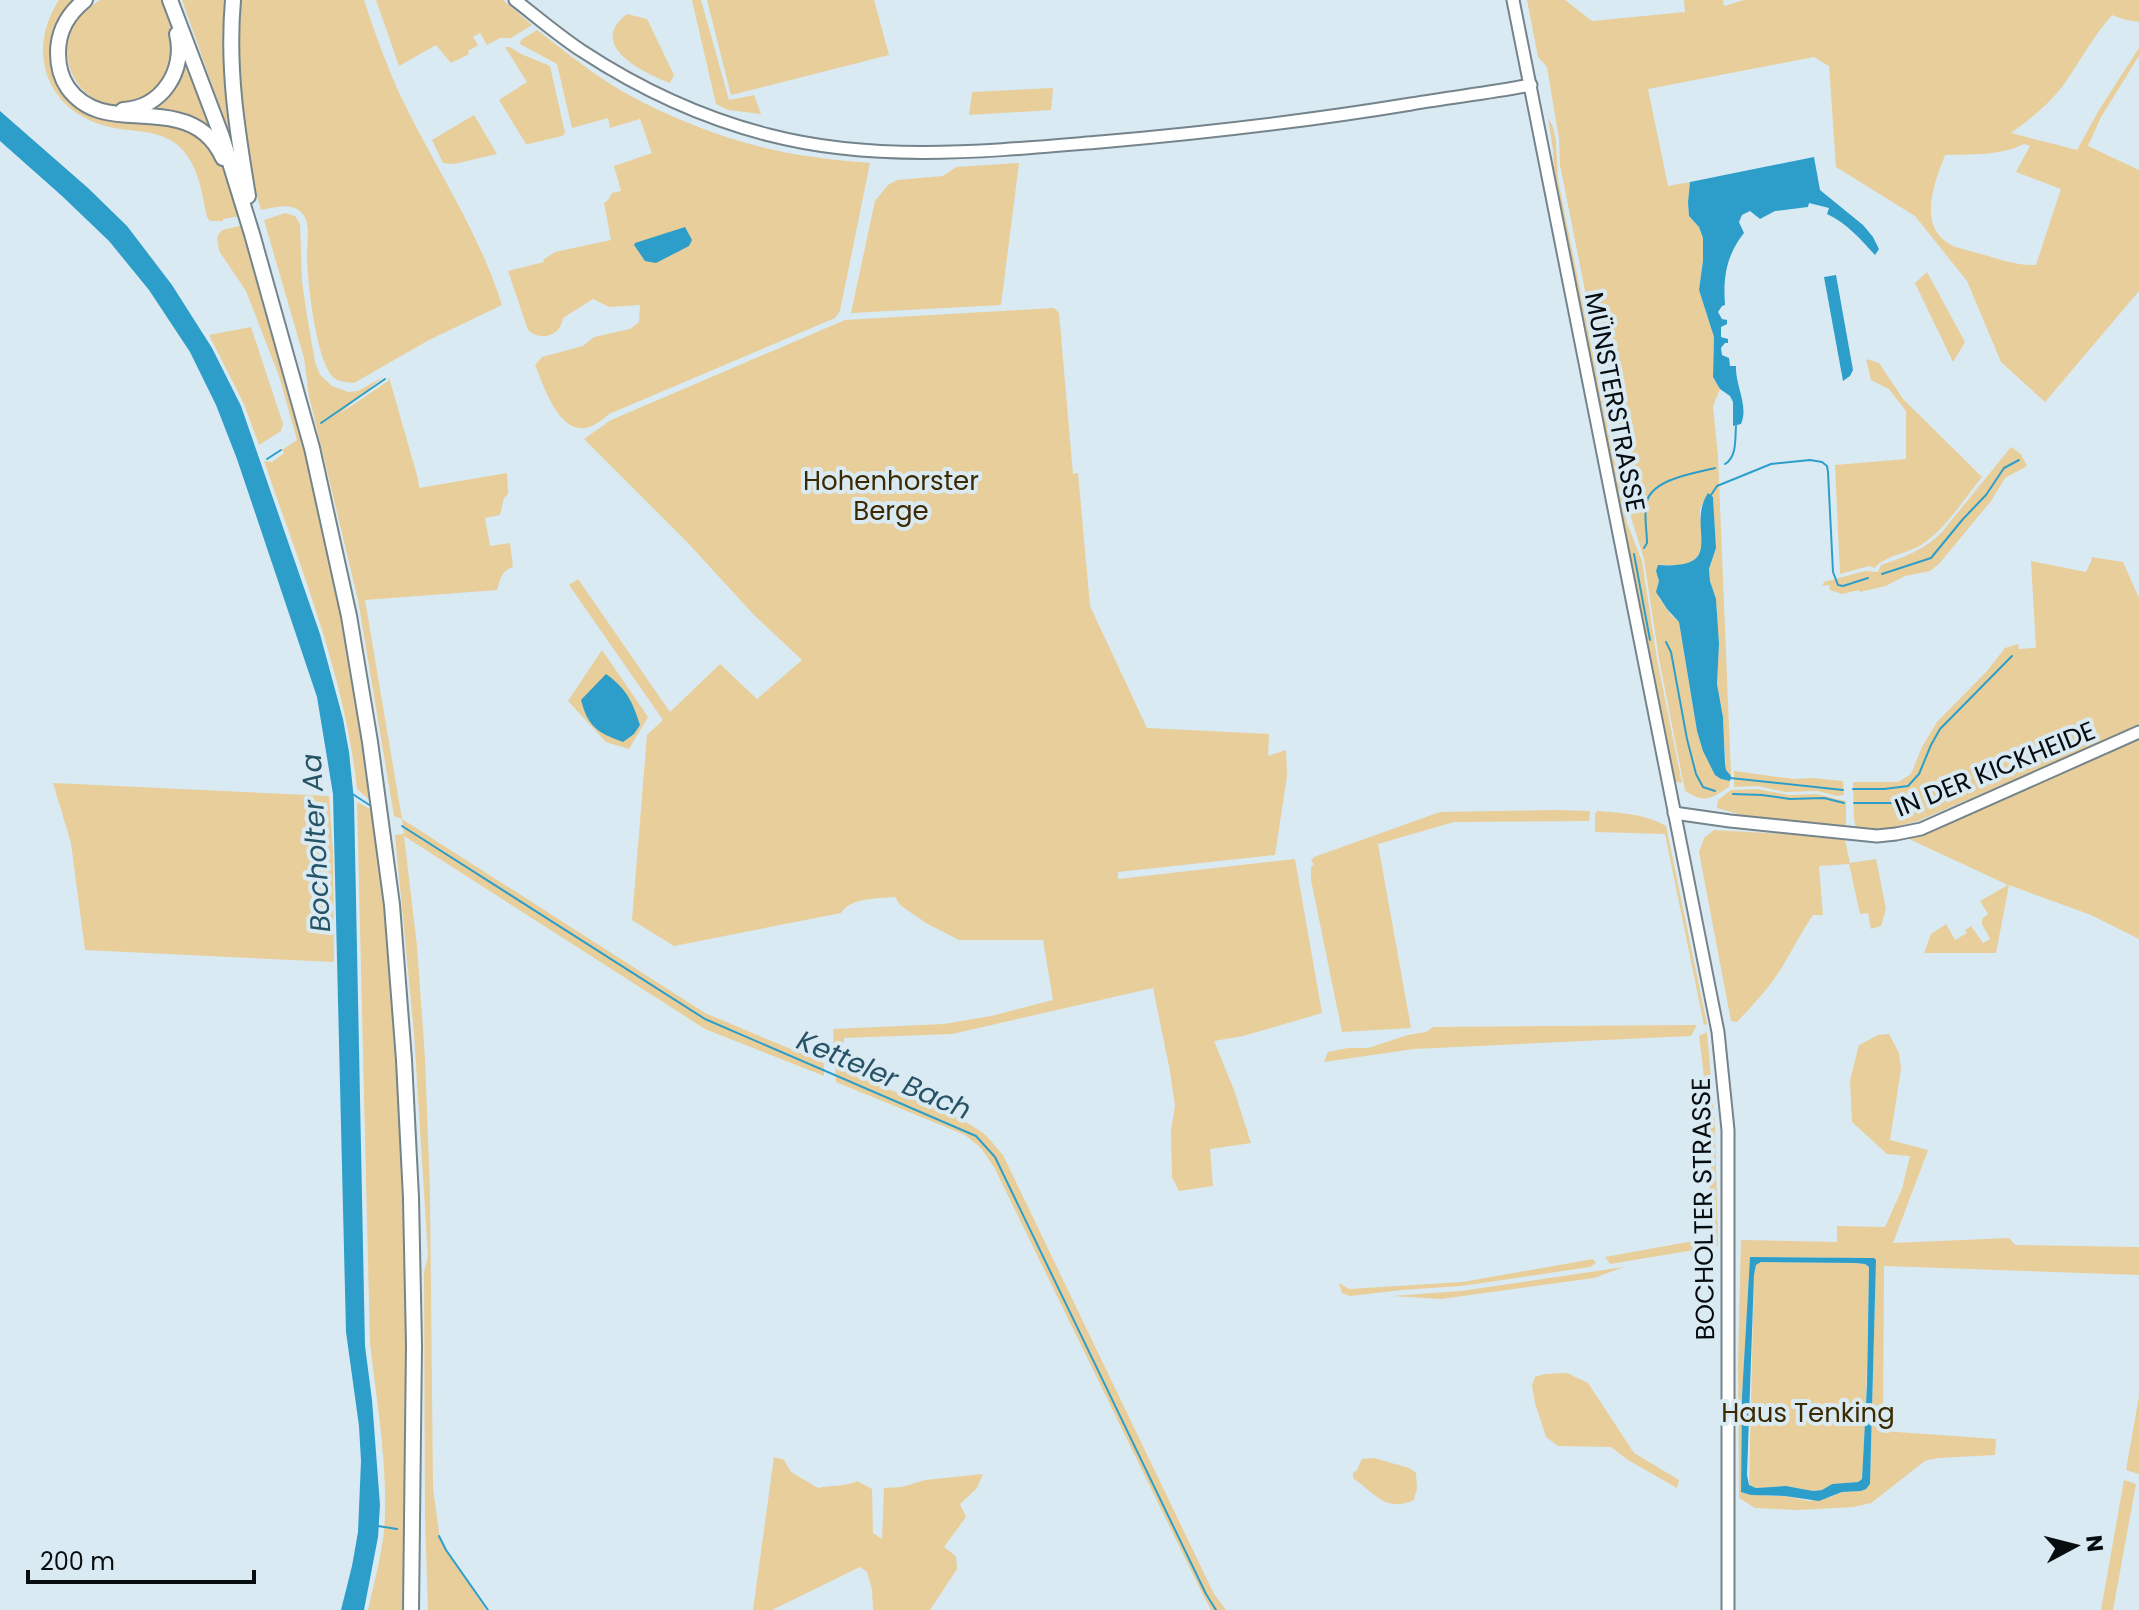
<svg xmlns="http://www.w3.org/2000/svg" width="2139" height="1610" viewBox="0 0 2139 1610" font-family="Poppins,sans-serif">
	<style>
		.green { fill: #e8ce9a; fill-rule: evenodd }
		.water { fill: #2d9eca; fill-rule: evenodd }
		.lines { fill: none; stroke-linecap: round; stroke-linejoin: round }
		.stream { stroke: #2d9eca; stroke-width: 2 }
		.secondary-casing { stroke: #75848b; stroke-width: 15 }
		.highway-casing { stroke: #75848b; stroke-width: 18 }
		.secondary { stroke: #fff; stroke-width: 11 }
		.highway { stroke: #fff; stroke-width: 14 }
		.labels { text-anchor: middle; dominant-baseline: central; stroke-width: 8; stroke-linejoin: round; paint-order: stroke }
		.street-label { font-size: 26px; fill: #070c0f; stroke: #daeaf3 }
		.park-label { font-size: 26px; fill: #3b2a02; stroke: #daeaf3 }
		.water-label { font-size: 28px; font-style: italic; fill: #275367; stroke: #daeaf3 }
	</style>
	<rect width="100%" height="100%" fill="#daeaf3"/>
	<g class="green">
		<path d="M59,0h18l-22,34 21,67 118,28 24,24 23,63 -18,3v2h-13l-3,-4c-6,-27 -9,-59 -35,-76 -19,-12 -45,-9 -66,-15 -60,-16 -80,-75 -47,-126z"/>
		<path d="M100,0h63c13,38 24,80 -22,100 -12,5 -21,10 -34,5 -33,-11 -50,-48 -33,-80 5,-10 16,-18 26,-25z"/>
		<path d="M182,0h48l3,144z"/>
		<path d="M240,0h124c11,33 23,67 38,99 33,68 77,133 100,206l-73,35 -75,43c-6,-1 -14,-1 -18,-4 -20,-11 -29,-102 -29,-125 0,-9 2,-21 0,-30 -1,-7 -5,-12 -10,-15 -10,-6 -26,-1 -36,1 -19,-66 -30,-142 -21,-210z"/>
		<path d="M376,0h127l29,25 -21,13h-11l-13,7 -7,-12 -7,4 5,8 -10,6 1,3 -18,9 -15,-18 -37,21z"/>
		<path d="M692,0h9l28,100 25,-5 7,19 -33,-4 -12,-6z"/>
		<path d="M707,0h167l15,55 -158,40z"/>
		<path d="M1527,0h38l27,21 93,-9 -1,-12h39l1,6 20,-6h395v22l-13,-2 -14,-5c-21,24 -32,47 -50,72 -14,18 -33,33 -51,46l66,17 22,-40 40,-62v8l-38,61 -13,29 51,24v121l-94,111 -44,-40 -34,-81 -52,-65 -79,-49 -7,-101 -15,-9 -166,32 20,97 22,-4 -2,20 1,14 10,11 4,11v23l-4,29 15,47 -1,40 7,12 -7,17 5,50 13,320 -5,-6 -3,-53 -6,-33 2,-40 -3,-44 -6,-19 -1,-12 7,-21 -3,-51 -5,-3c-2,4 -7,11 -8,16 -1,6 2,14 2,19 3,35 -14,38 -43,36l-3,6 3,10v17l12,17 8,7 18,109 6,19 18,29 9,2 -1,6c-18,11 -23,17 -44,4l-26,-132 -15,-100 -15,-48 -69,-346 -1,-26 -12,-72 -9,-10zM2024,144l6,2 -14,26 45,17 -25,76c-19,1 -37,-6 -55,-11 -9,-3 -21,-5 -30,-9 -35,-19 -16,-63 -6,-90 28,-1 53,1 79,-11z"/>
		<path d="M627,14l20,5 27,56 -4,8c-27,-10 -84,-38 -43,-69z"/>
		<path d="M537,30c29,22 58,46 90,64 57,31 123,55 187,63 18,3 37,4 56,6l-30,148 -5,7 -226,96c-5,4 -11,9 -17,12 -32,14 -48,-40 -57,-61l7,-8 41,-11 11,-9 36,-8 9,-7 1,-17 -31,2 -16,-8 -30,19c-2,18 -23,24 -35,12l-20,-59 36,-9 -1,-2 12,-8 56,-12 -7,-37 4,-3 4,-7 9,-2 -7,-25 38,-13 -12,-34 -30,9 -2,-10 -36,10 -15,-64 -37,-20 1,-4z"/>
		<path d="M181,40l41,108 -76,-40 9,-5z"/>
		<path d="M505,47h5l11,7 29,12 15,67 -3,3 -38,9 2,-1 -27,-44 28,-18z"/>
		<path d="M1053,88l-2,22 -82,5 3,-23z"/>
		<path d="M474,115l23,39 -43,10 -11,-1 -11,-23z"/>
		<path d="M1548,118l5,9 3,14 2,39 69,343 15,38 15,98 25,124 -7,-1 -26,-120 -95,-483 -1,-29z"/>
		<path d="M1019,163l-18,142 -150,8 24,-112 13,-16 9,-5 46,-4 13,-9z"/>
		<path d="M285,213l10,3 5,8 2,57 5,35 8,46 5,13 12,11 16,6 10,-1 25,-14 -45,38 50,-34 1,-4 29,102 1,9 88,-15 1,21 -4,4 -4,17 -15,3 5,28 20,-3 3,24c-11,3 -13,13 -16,23l-132,10 37,219 303,194 119,50v13l-119,-47 -301,-193 13,110 8,112 5,133 3,297 7,52 46,70h-58l-3,-94 -1,-244 4,-16 -14,-223 -19,-198 9,-1 -2,-15 -8,-3 -36,-216 -49,-204 -5,-38 -40,-138z"/>
		<path d="M243,225l45,149 48,200 38,230 -17,-15c-12,-113 -56,-220 -93,-328l8,1 12,-9 -2,-3 15,-10 -18,-64 -33,-85 -27,-40 -2,-14 5,-7z"/>
		<path d="M1927,272l38,70 -12,20 -38,-79z"/>
		<path d="M1054,308l5,5 14,161 5,-1 12,133 57,122 122,6 -1,22 18,-6 1,26 -12,79 -157,17v7l177,-20 27,154 -79,23 -29,5 20,49 17,53 -41,6 3,37 -34,5 -7,-14 -1,-46 4,-25 -5,-35 -17,-83 -201,46 -108,4v32c45,23 96,34 138,62 8,6 14,16 21,23l211,439 12,16h-15l-8,-15 -209,-428 -13,-19 -16,-13 -129,-53 -3,-53 111,-5 47,-8 62,-16 -10,-60h-84l-33,-17 -26,-18 -5,-8c-17,2 -44,0 -54,16l-167,33 -42,-26 15,-185 16,-15 -94,-135 9,-6 92,133 50,-48 37,35 45,-39 -48,-45 -67,-73 -103,-103 27,-19 234,-100z"/>
		<path d="M251,327l32,97 -2,7 -22,14 -15,-41 -35,-69z"/>
		<path d="M1866,359l13,4 24,36 79,78c-18,22 -35,50 -58,66 -13,10 -42,13 -49,25l-6,-2 -29,8 -5,-109 71,-6v-48l-17,-22 -18,-9z"/>
		<path d="M2011,447l10,7 6,12 -22,12 -14,23 -52,63 -9,7 -25,5 -19,10 -26,6 -1,-2 -17,4 -12,-4 -1,-5 -7,1 2,-4 41,-11 13,1 3,-7c24,-8 43,-15 61,-33z"/>
		<path d="M2091,557l32,5 16,36v128l-221,95 -32,8 -30,-1 -2,-8 -1,-38h45l13,-8 11,-27 15,-25 50,-51 18,-23 13,-4 1,5 17,-1 -5,-87 55,11 6,-13z"/>
		<path d="M602,650l46,67 -19,32 -23,-7 -38,-41z"/>
		<path d="M2139,739v200l-48,-24 -82,-30 -13,68h-72l7,-19 15,-10 9,16 12,-7 -2,-3 6,-4 12,17 7,-4 -8,-15v-5l6,-5 -8,-13 28,-16 -99,-46z"/>
		<path d="M1734,771l60,8 19,-1 30,3 1,14 -7,1 -20,-5 -32,1 -27,-6 -24,1z"/>
		<path d="M53,783l276,13 4,56 1,110 -249,-12 -14,-107z"/>
		<path d="M1757,789l32,6 28,-1 29,7v23l-2,2 -99,-10 -28,-8 1,-8 13,-10z"/>
		<path d="M357,802l17,9 25,213 9,253 -4,333h-36c6,-26 13,-53 16,-79 5,-58 -7,-128 -14,-187z"/>
		<path d="M1557,810l33,1 -1,10 -135,1 -76,22 33,184 -69,4 -31,-152v-13l3,-3 -3,-3 3,-4 126,-45z"/>
		<path d="M1598,811c24,2 48,3 68,15l41,198 -3,1 -39,-191 -70,-2v-19z"/>
		<path d="M1714,830l71,4 60,6 5,23 26,-4 10,50 -5,17 -10,3 -3,-16 -8,1 -11,-50 -30,2 4,49h-10c-13,19 -22,38 -34,57 -12,18 -27,34 -42,50l-6,-1 -32,-169 5,-14z"/>
		<path d="M1697,1025l-6,11 -277,13 -90,13 4,-10 20,-4h20l40,-13 18,-3 7,-5z"/>
		<path d="M1707,1032l8,93 3,121 -108,18 -5,-7 105,-19c-1,-67 -1,-135 -11,-202z"/>
		<path d="M1889,1034l10,19 2,16 -11,71 38,10 -35,93 116,-5 6,7 124,2v28l-255,-9 -1,165 113,8 -1,16 -57,3 -13,3 -54,42 -17,4 -57,3 -42,-2 -16,-10 -1,-134 3,-124 96,2v-16l48,1 17,-38 8,-33 -23,-2 -35,-32 -2,-42 9,-35 19,-10zM1750,1257l123,1 3,2 -6,224 -9,7 -19,1 -11,5 -22,4 -24,-5h-17l-27,-4 1,-96z"/>
		<path d="M1593,1259l3,4 -6,4 -129,19 -59,4 -52,6 -8,-3 -3,-10 10,6 114,-7z"/>
		<path d="M1761,1262l94,1 10,1 4,3 -3,137 -4,75 -4,3 -26,2 -10,6 -10,1 -26,-5 -30,2 -7,-3 5,-210 2,-11z"/>
		<path d="M1624,1267l-30,11 -153,21 -49,-3 69,-5z"/>
		<path d="M1567,1373l21,10 46,70 45,27 -2,8 -49,-28 -17,-13 -53,-1 -12,-9 -11,-34 -3,-17 3,-9 10,-3z"/>
		<path d="M2139,1396v78l-13,-4z"/>
		<path d="M774,1457l10,3 7,12 27,16c14,-3 26,-1 39,-7l15,8 1,44 9,6 2,-51 18,-1 23,-7 58,-6 -6,14 -17,16 6,13 -22,30 12,9 1,13 -27,41h-57l-1,-21 -5,-17 -7,-5 -88,43h-19z"/>
		<path d="M1374,1458l35,10 7,5 1,15 -3,12c-29,13 -39,-7 -61,-22v-5l4,-3 5,-11z"/>
		<path d="M2124,1480l12,4 -23,126h-12z"/>
	</g>
	<g class="water">
		<path d="M0,111l88,77 39,38 45,59 40,63 29,58 79,228 23,85 6,33 5,48 11,546 7,54 8,105 -2,32 -14,73h-23l11,-44 6,-34 3,-71 -2,-35 -13,-94 -13,-538 -16,-97 -80,-238 -21,-54 -26,-53 -41,-62 -40,-49 -47,-45 -62,-55z"/>
		<path d="M1814,157l6,33 43,35 10,12 6,12 -4,6c-15,-16 -28,-32 -48,-41l2,-6 -20,-5 -1,4 -33,4 -15,8 -10,-8 -8,4 -3,7 5,11c-18,23 -21,44 -19,72l-3,1 -4,6 4,7 5,1v4l-6,3v10l7,2v4h-3l-4,5 1,7 7,3 1,8h6c-1,19 13,40 5,58l-8,2v-24l-3,-6 -10,-7 -7,-12 1,-40 -15,-47 4,-29v-23l-4,-11 -10,-11 -1,-14 2,-20z"/>
		<path d="M685,227l7,13 -3,6 -33,17 -11,-2 -11,-16 1,-2z"/>
		<path d="M1836,275l17,95 -3,6 -7,5 -19,-104z"/>
		<path d="M1708,493l5,4 3,51 -7,21 1,12 6,18 3,45 -2,40 6,33 2,46 1,7 5,6 -1,5 -9,-2 -6,-4 -12,-24 -6,-20 -18,-109 -12,-13 -11,-17 3,-11 -3,-10 2,-6c72,5 27,-38 50,-72z"/>
		<path d="M606,674c21,15 26,27 34,51l-6,9 -11,8c-25,-9 -35,-15 -42,-42z"/>
		<path d="M1750,1257l124,1 2,2 -6,224 -4,5 -5,2 -19,1 -23,9 -34,-5 -34,-1 -10,-3 1,-96zM1761,1262l94,1 10,1 4,3 -2,117 -5,95 -4,3 -26,2 -10,6 -9,1 -27,-5 -30,2 -7,-3 -2,-10 7,-200 2,-10z"/>
	</g>
	<g class="lines">
		<g class="stream">
			<path d="M321,423l64,-44"/>
			<path d="M267,459l14,-9"/>
			<path d="M1725,464c12,-7 10,-25 11,-38"/>
			<path d="M1711,495l6,-9 54,-22 39,-4 12,2 5,4 1,6 5,100 5,13 5,1 25,-8"/>
			<path d="M1644,548l3,-5c0,-12 -3,-26 -1,-38 3,-26 49,-32 69,-37"/>
			<path d="M1634,554l16,86"/>
			<path d="M1882,574l49,-16 32,-39 23,-24 18,-27 15,-8"/>
			<path d="M1666,642l5,10 16,87 9,35 7,13 12,4"/>
			<path d="M1730,778l113,12"/>
			<path d="M1853,789h31l24,-3 11,-12 12,-29 9,-16 72,-73"/>
			<path d="M351,793l20,13"/>
			<path d="M1733,794l29,1 28,4 34,-1 20,5"/>
			<path d="M1854,803h45l9,3 3,8"/>
			<path d="M402,826l303,193 271,117 19,21 211,437 10,16"/>
			<path d="M378,1526l19,3"/>
			<path d="M439,1536l7,14 42,60"/>
		</g>
		<g class="secondary-casing">
			<g id="secondary">
				<path d="M515,0c22,17 44,36 67,51 58,38 120,67 187,84 107,28 222,16 331,7 104,-9 208,-21 311,-38 40,-7 80,-11 120,-19"/>
				<path d="M1513,0l205,1032 10,98v480"/>
				<path d="M1674,813l56,8 147,15 19,-2 25,-5 218,-97"/>
			</g>
		</g>
		<g class="highway-casing">
			<g id="highway">
				<path d="M85,0c-17,14 -27,30 -27,53 0,12 3,25 10,35 27,37 71,22 109,32 22,5 37,18 46,38"/>
				<path d="M170,0l52,137 30,97 60,214 37,168 21,126 22,163 12,155 7,138 3,147 -3,265"/>
				<path d="M233,0c-6,68 4,130 15,196"/>
				<path d="M123,110c39,-2 63,-40 54,-76"/>
			</g>
		</g>
		<use href="#secondary" class="secondary"/>
		<use href="#highway" class="highway"/>
	</g>
	<g class="labels">
		<g class="street-label">
			<text transform="translate(1615 402) rotate(79)">MÜNSTERSTRASSE</text>
			<text transform="translate(1995 769) rotate(-22)">IN DER KICKHEIDE</text>
			<text transform="translate(1703 1209) rotate(-91)">BOCHOLTER STRASSE</text>
		</g>
		<g class="park-label">
			<text x="891" y="481">Hohenhorster<tspan x="891" dy="30">Berge</tspan></text>
			<text x="1808" y="1413">Haus Tenking</text>
		</g>
		<g class="water-label">
			<text transform="translate(316 843) rotate(-93)">Bocholter Aa</text>
			<text transform="translate(884 1075) rotate(23)">Ketteler Bach</text>
		</g>
	</g>
	<g transform="translate(2075 1546) rotate(83)" stroke="#daeaf3" stroke-width="6" paint-order="stroke">
	<path d="M0-6L14 30L0 20L-14 30Z" fill="#070c0f"/>
	<text y="-12" font-size="22" font-weight="bold" text-anchor="middle" fill="#070c0f">N</text>
	</g>
	<path d="M28 1570v12h226v-12" fill="none" stroke="#070c0f" stroke-width="4"/>
	<text x="40" y="1570" font-size="24" fill="#070c0f" stroke="#daeaf3" stroke-width="6" paint-order="stroke">200 m</text>
</svg>
